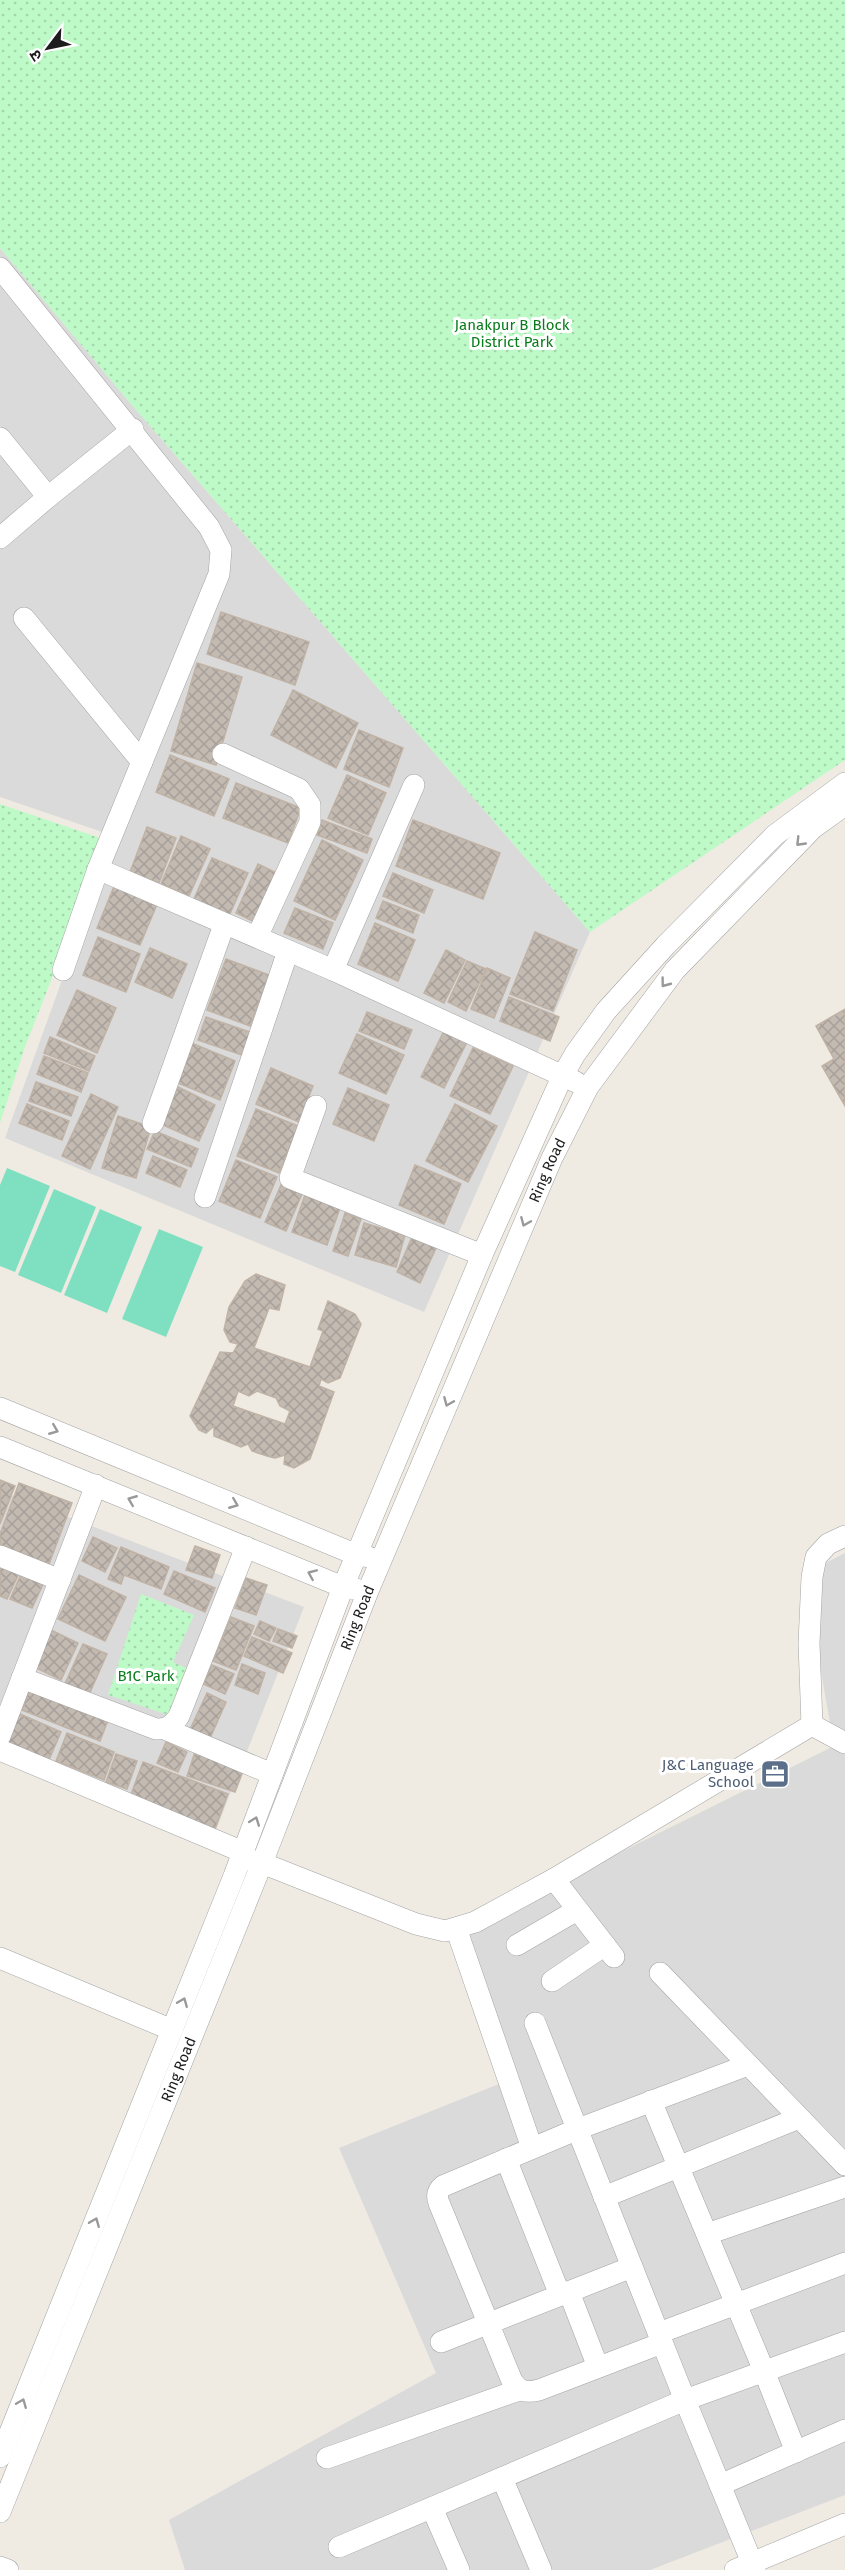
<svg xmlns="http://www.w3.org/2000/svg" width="845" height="2570" viewBox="0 0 845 2570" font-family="'Fira Sans','Noto Sans Devanagari',sans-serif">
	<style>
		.residential { fill: #dbdada }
		.park { fill: url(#park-dots) }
		.pitch { fill: #7fe0c1 }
		.building { fill: url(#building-cross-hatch); stroke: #c0b3a5; stroke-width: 1.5; fill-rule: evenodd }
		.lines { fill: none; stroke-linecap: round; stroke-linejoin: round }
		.minor-casing { stroke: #a4a4a4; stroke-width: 22 }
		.minor { stroke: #fff; stroke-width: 21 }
		.oneway { stroke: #999 }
		.labels { text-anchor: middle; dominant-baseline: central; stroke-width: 6; stroke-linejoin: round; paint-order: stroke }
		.park-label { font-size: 15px; fill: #097d1b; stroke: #fff }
		.street-label { font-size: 15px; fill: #1d1d1d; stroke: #fff }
		.service-label { font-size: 15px; fill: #4e5e75; stroke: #fff; text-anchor: end }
	</style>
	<defs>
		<pattern id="park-dots" width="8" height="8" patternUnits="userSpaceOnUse" patternTransform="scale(1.5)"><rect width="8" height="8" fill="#befac7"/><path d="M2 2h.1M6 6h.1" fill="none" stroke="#a3d6aa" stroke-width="1.8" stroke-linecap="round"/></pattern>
		<pattern id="building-cross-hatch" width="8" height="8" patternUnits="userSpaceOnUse" patternTransform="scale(1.5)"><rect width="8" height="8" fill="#c3bab2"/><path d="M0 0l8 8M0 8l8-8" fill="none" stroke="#a79f99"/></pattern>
	</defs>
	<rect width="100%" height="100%" fill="#efebe3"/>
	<g class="residential">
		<path d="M0,248l131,156 459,528 -166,380 -419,-174 109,-302 -114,-39z"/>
		<path d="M0,1491l304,116 -92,233 -212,-87z"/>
		<path d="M845,1553v942l-195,75h-465l-16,-50 267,-147 -97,-225 160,-64 -39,-152 374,-186 -30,-172z"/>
	</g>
	<g class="park">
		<path d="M0,0h845v760l-255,172 -459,-528 -131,-156z"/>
		<path d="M0,804l106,36 -81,207 -25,76z"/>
		<path d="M141,1594l53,21 -21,47 20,9 -18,46 -67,-22z"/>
	</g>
	<g class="pitch">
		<path d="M7,1168l43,18 -35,86 -15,-6v-81z"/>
		<path d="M54,1189l42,18 -35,86 -43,-18z"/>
		<path d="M100,1209l42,18 -35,86 -43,-18z"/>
		<path d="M159,1229l44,18 -37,90 -44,-18z"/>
	</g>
	<g class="building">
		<path d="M221,612l88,30 -14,43 -88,-31z"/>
		<path d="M197,663l45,14 -26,88 -45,-14z"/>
		<path d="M293,690l65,33 -22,45 -65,-33z"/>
		<path d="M359,730l44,18 -14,39 -45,-18z"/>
		<path d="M170,755l59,24 -15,37 -58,-24z"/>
		<path d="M347,775l39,18 -18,42 -40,-17z"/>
		<path d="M236,783l65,25 -13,35 -65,-25z"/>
		<path d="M322,820l50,19 -5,14 -50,-18z"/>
		<path d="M413,820l87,33 -17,46 -87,-33z"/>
		<path d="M147,827l29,11 -17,45 -29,-11z"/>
		<path d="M181,836l29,13 -21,47 -28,-12z"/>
		<path d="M322,840l41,20 -28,60 -41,-19z"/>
		<path d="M212,858l36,15 -19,43 -36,-15z"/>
		<path d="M258,864l25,12 -22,49 -25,-12z"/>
		<path d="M393,873l40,17 -9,23 -41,-17z"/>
		<path d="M115,884l43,18 -18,43 -43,-17z"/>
		<path d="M383,901l36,14 -6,18 -37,-15z"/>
		<path d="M295,908l38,15 -10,26 -39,-16z"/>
		<path d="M375,923l40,17 -17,41 -40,-17z"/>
		<path d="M535,932l42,18 -24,61 -43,-17z"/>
		<path d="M98,937l42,17 -14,38 -43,-17z"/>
		<path d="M150,948l37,16 -15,34 -37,-16z"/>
		<path d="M446,950l19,10 -21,43 -20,-10z"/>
		<path d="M226,959l43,16 -19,51 -43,-16z"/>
		<path d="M467,961l19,8 -20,42 -18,-9z"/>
		<path d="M487,968l23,10 -16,40 -23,-9z"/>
		<path d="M77,990l39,18 -19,45 -40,-18z"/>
		<path d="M509,997l50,20 -9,24 -50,-20z"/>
		<path d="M845,1009v97l-23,-40 12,-7 -18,-33z"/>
		<path d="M367,1012l45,18 -8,19 -45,-18z"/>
		<path d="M206,1017l44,15 -8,23 -44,-15z"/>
		<path d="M445,1029l23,11 -24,48 -23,-11z"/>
		<path d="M357,1034l47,21 -18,39 -47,-21z"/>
		<path d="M50,1037l45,19 -6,15 -45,-18z"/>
		<path d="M189,1042l46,19 -15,39 -47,-19z"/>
		<path d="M473,1048l40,18 -23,48 -40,-18z"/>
		<path d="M44,1056l44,17 -7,19 -44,-18z"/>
		<path d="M271,1068l42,18 -14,36 -43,-18z"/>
		<path d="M36,1082l42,15 -7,19 -42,-15z"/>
		<path d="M178,1087l37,18 -16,36 -38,-17z"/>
		<path d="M348,1088l41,17 -15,36 -41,-17z"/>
		<path d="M91,1094l27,13 -28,62 -28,-13z"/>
		<path d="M27,1104l42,17 -7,19 -43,-17z"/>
		<path d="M455,1104l42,22 -29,56 -42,-21z"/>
		<path d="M256,1109l42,17 -19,47 -42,-17z"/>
		<path d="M118,1116l33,11 -15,51 -34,-10z"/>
		<path d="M155,1131l43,18 -7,18 -44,-18z"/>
		<path d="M153,1156l34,14 -7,17 -34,-14z"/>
		<path d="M236,1160l41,17 -17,41 -41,-17z"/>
		<path d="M415,1165l46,19 -17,40 -45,-19z"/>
		<path d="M281,1185l21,9 -16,37 -21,-9z"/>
		<path d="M305,1195l35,13 -13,37 -35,-13z"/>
		<path d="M345,1213l16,6 -13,37 -15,-5z"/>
		<path d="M364,1223l41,12 -9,32 -41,-12z"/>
		<path d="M412,1237l24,11 -16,35 -23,-11z"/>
		<path d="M256,1274l29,11 -6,25 -10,-2 -15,40 56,19 13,-36 -5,-2 10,-28 27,13 6,10 -21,54 -12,5 -7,-4 -2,7 15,6 -24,67 -16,9 -10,-4 1,-9 -10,3 -8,-2 -15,-5 -4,-7 -7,3 -27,-11v-10l-8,7 -7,-3 -9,-14 30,-64 13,1 5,-9 -8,-2 -6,-12 5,-23 16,-26zM238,1391l11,5 8,-5 19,7 4,8 10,5 -5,13 -52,-18z"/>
		<path d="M0,1480l15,6 -15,38z"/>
		<path d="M19,1483l53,20 -23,61 -49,-19v-11z"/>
		<path d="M93,1537l24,11 -12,24 -23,-11z"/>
		<path d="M195,1546l25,9 -8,23 -26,-8z"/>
		<path d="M121,1547l48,20 -8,22 -37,-14 -3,9 -13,-5z"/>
		<path d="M0,1559l21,10 -14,30 -7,-3z"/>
		<path d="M23,1570l22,10 -13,28 -22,-9z"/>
		<path d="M174,1571l41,17 -10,24 -41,-18z"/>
		<path d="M79,1575l47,22 -21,44 -47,-22z"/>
		<path d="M246,1578l21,7 -11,30 -21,-7z"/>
		<path d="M231,1617l23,9 -18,44 -23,-9z"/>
		<path d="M260,1621l16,7 -7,13 -15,-7z"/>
		<path d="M49,1629l29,14 -17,37 -29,-14z"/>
		<path d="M278,1629l19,7 -5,12 -19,-7z"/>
		<path d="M252,1637l40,16 -9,20 -39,-17z"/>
		<path d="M83,1644l24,10 -19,43 -24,-11z"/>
		<path d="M242,1664l23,9 -7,21 -23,-9z"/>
		<path d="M212,1665l22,9 -9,20 -22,-10z"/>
		<path d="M31,1685l79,30 -10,26 -78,-31z"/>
		<path d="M207,1693l19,9 -18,41 -20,-9z"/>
		<path d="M20,1714l41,18 -13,30 -42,-19z"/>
		<path d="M67,1733l47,19 -10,28 -48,-19z"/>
		<path d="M166,1742l21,10 -9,20 -21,-9z"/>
		<path d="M196,1749l49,17 -10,26 -48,-16z"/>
		<path d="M116,1754l21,7 -10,28 -21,-7z"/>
		<path d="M143,1762l85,32 -13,35 -85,-32z"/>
	</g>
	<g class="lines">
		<g class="minor-casing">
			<g id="minor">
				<path d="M0,268l209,259 12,23 -2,24 -121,295 -35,101"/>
				<path d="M0,438l48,59 -48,41"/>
				<path d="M48,497l85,-68"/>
				<path d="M24,618l118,144"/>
				<path d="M223,754l76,35 11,16v17l-53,115"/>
				<path d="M98,869l235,101 243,112"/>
				<path d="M333,970l81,-185"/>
				<path d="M316,1106l-26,72 192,77"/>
				<path d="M153,1123l71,-198"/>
				<path d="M205,1197l83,-246"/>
				<path d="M0,1408l357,147 12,2"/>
				<path d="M0,1447l343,140 13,2"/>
				<path d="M0,1556l60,24"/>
				<path d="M22,1678l134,51c12,0 16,-3 23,-13l67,-169"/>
				<path d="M812,1725l-3,-82 3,-66 4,-20 12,-13 17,-8"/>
				<path d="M812,1725l33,18"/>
				<path d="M165,1729l107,45"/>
				<path d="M0,1736l96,-251"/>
				<path d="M0,1750l243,102"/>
				<path d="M250,1860l12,3 154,61 29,7 30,-9 79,-43 258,-154"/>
				<path d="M554,1879l60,78"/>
				<path d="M456,1928l76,220"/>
				<path d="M517,1945l60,-35"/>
				<path d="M0,1958l172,72"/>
				<path d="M660,1973l185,192"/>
				<path d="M552,1981l53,-36"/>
				<path d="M535,2023l150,377 70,170"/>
				<path d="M651,2101l113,270 32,81"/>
				<path d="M506,2159l54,136"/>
				<path d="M604,2197l195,-79"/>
				<path d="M707,2234l138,-47"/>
				<path d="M569,2292l29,75"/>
				<path d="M659,2333l186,-70"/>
				<path d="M441,2342l191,-75"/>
				<path d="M662,2343l-123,47c-13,3 -19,2 -27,-9l-73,-178c-3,-8 -2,-12 4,-17l135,-57 170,-64"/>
				<path d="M0,2457l234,-581 109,-289 139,-332 80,-178 13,-23 31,-43 60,-66 109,-110 70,-52"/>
				<path d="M327,2458l192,-68"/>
				<path d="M502,2478l39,92"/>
				<path d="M720,2485l125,-55"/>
				<path d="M432,2508l27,62"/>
				<path id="s1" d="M0,2512l262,-649 106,-272 184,-433 36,-71 87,-117 138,-142 32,-23"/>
				<path d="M339,2547l346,-147 160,-58"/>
				<path d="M0,2567l8,3"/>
				<path d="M735,2570l110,-46"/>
			</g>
		</g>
		<use href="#minor" class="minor"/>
	</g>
	<defs><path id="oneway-chevron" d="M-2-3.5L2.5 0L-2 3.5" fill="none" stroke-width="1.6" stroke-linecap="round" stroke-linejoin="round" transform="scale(1.5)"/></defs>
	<g class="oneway">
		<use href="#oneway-chevron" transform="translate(800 842) rotate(134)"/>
		<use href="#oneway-chevron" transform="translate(665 983) rotate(127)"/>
		<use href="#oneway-chevron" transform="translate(525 1222) rotate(113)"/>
		<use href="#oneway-chevron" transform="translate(448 1402) rotate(113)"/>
		<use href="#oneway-chevron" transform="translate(54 1430) rotate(22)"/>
		<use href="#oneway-chevron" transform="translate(132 1500) rotate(-158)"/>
		<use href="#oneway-chevron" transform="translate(234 1504) rotate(22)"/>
		<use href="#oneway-chevron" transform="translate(312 1574) rotate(-157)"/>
		<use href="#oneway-chevron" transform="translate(255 1821) rotate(-69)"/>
		<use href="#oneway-chevron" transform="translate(183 2002) rotate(-68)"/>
		<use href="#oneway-chevron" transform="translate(95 2222) rotate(-68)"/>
		<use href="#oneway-chevron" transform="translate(22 2403) rotate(-68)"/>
	</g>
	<defs>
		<g id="office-square" transform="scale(1.5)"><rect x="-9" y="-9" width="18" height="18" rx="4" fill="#5c6f8a" stroke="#fff"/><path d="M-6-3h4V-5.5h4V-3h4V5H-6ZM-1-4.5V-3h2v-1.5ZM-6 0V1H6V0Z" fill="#fff"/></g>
	</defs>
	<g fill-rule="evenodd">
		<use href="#office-square" x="775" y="1774"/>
	</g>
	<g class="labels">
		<g class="park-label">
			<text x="512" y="325">Janakpur B Block<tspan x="512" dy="17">District Park</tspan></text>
			<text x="146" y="1676">B1C Park</text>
		</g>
		<g class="street-label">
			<text stroke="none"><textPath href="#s1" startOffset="1449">Ring Road</textPath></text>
			<text stroke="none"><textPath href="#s1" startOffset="963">Ring Road</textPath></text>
			<text stroke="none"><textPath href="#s1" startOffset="477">Ring Road</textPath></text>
		</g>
		<g class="service-label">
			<text x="754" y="1765">J&amp;C Language<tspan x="754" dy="17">School</tspan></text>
		</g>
	</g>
	<g transform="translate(48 48) rotate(238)" stroke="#ffffff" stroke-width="4.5" paint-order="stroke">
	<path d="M0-4.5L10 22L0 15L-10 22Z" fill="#1d1d1d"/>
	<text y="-9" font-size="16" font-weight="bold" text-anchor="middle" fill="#1d1d1d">उ</text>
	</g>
</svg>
